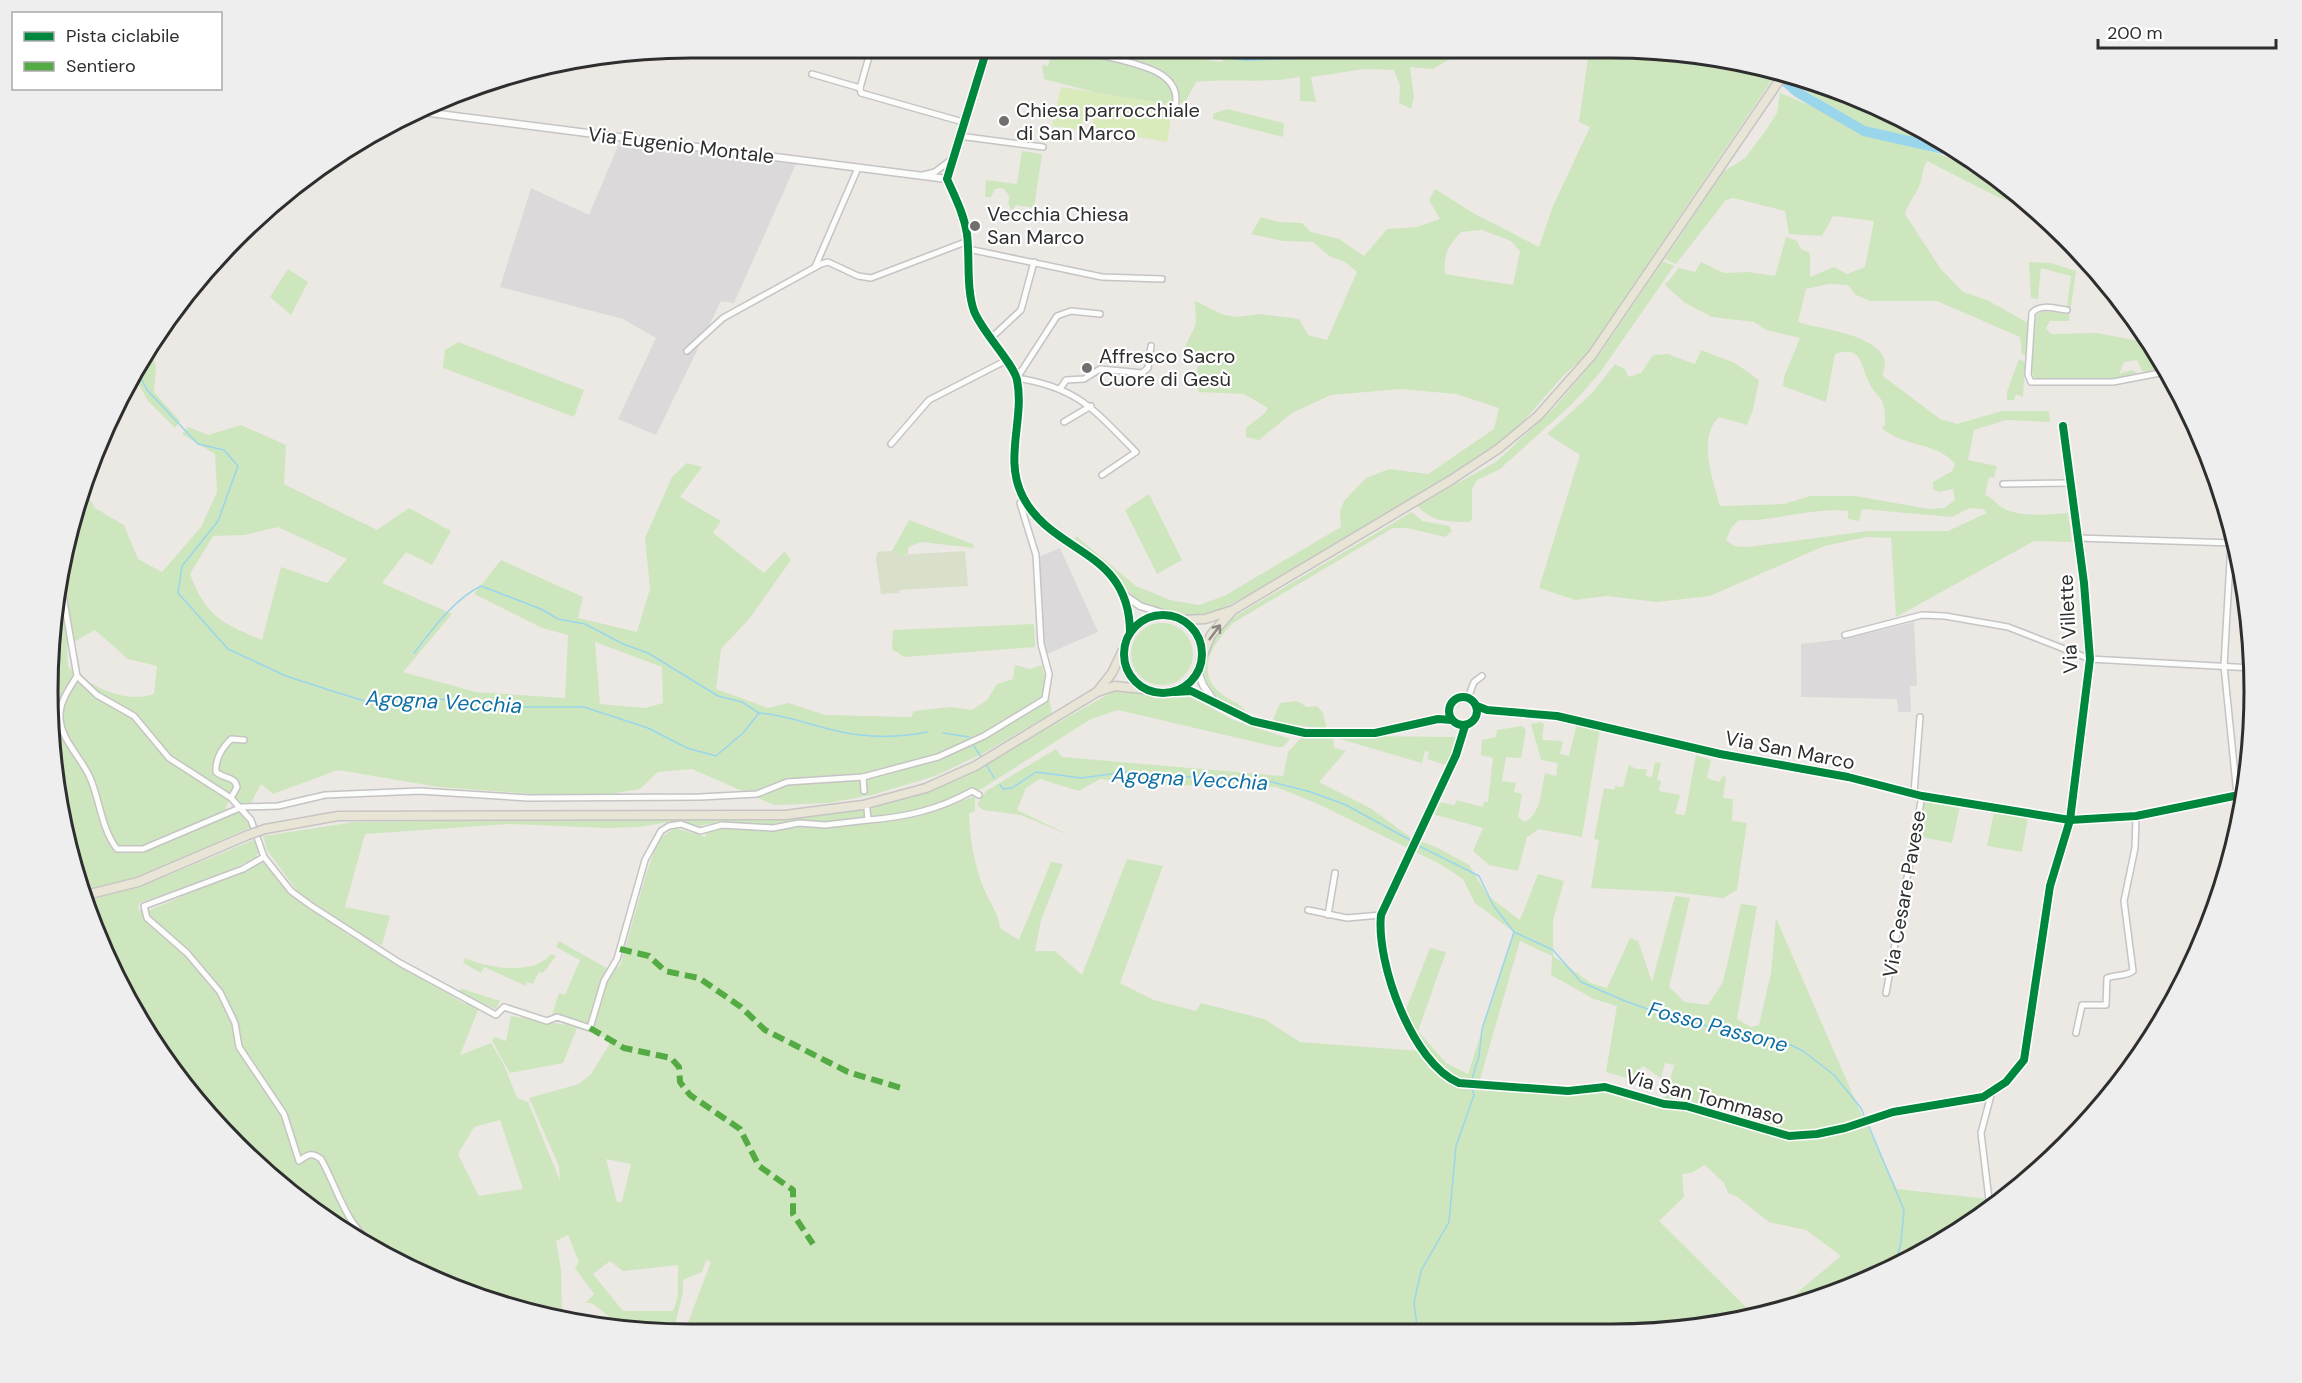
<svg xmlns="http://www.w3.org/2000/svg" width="2302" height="1383" viewBox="0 0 2302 1383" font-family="'DM Sans',sans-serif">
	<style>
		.industrial { fill: #dcd9db }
		.green { fill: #cee6be; fill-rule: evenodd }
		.cemetery { fill: #d8e0cc }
		.pitch { fill: #d9eabb }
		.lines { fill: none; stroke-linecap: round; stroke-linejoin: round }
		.stream { stroke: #99d6ec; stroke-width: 1.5 }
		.river { stroke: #99d6ec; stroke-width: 10 }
		.minor-casing { stroke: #c5c4c5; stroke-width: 8 }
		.tertiary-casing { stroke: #c5c4c5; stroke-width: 9 }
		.primary-casing { stroke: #c6c5c4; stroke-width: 11 }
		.minor { stroke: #fcfcfb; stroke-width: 5 }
		.tertiary { stroke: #fcfcfb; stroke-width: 6 }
		.primary { stroke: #e8e4d6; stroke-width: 8 }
		.primary-bridge-casing { stroke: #c6c5c4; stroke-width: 11; stroke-linecap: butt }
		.primary-bridge { stroke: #e8e4d6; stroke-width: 8 }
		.quiet { stroke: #54ab44; stroke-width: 6; stroke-dasharray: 12 6; stroke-linecap: butt }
		.cycleway-casing { stroke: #fff; stroke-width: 11 }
		.cycleway { stroke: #00873e; stroke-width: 8 }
		.oneway { stroke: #8b8982 }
		.poi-dot { fill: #706f6e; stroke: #fff; stroke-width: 2 }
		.labels { text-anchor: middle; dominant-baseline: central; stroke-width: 4.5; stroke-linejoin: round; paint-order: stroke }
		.poi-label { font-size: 20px; fill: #2e2e2e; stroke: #fff; text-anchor: start }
		.street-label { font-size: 20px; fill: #2e2e2e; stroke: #fff }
		.water-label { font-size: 21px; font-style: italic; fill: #0d6fa3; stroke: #fff }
		.rim { fill: none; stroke: #2e2e2e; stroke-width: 3 }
	</style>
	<rect width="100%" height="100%" fill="#ece8e4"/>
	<g class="industrial">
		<path d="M620,141l176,23 -62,139 -13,-2 -65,134 -38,-16 38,-81 -33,-19 -123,-32 31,-99 58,27z"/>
		<path d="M1060,548l38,84 -58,25 -6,-98z"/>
		<path d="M1914,622l3,64h-7l1,26h-13l-1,-13 -96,-2v-53l43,-5z"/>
	</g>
	<g class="green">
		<path d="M1653,49l123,25 -191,282 -22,20 -47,54 -58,40 -205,123 -43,21 -19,3 -49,-13 -10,-6 -25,-33 -32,-26 1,-3 60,50 34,14 29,5 25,-9 117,-69 -1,-15 4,-11 22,-23 23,-9 39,5 66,-45 5,-21 -43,-14 -55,-5 -70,6 -39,18 -33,27 -13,-3v-9l19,-15 3,-5 -24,-14 -45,-2 -6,-12 7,-18 -18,-9 14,-29 -1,-23 29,14 13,2 23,-3 39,5 9,16 19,5 30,-68 -12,-10 -16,-6 -16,-14 -30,-1 -32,-7 10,-17 17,5 24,1 9,9 28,7 25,17 23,-27 30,-2 23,-8 -11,-19 6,-11 40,25 64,33 14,-41 37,-79 -11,-5 10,-71 -5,-1zM1482,230l29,11 9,10 -7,34 -68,-11c-2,-19 3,-28 16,-42z"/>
		<path d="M1513,50l-26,4h-29l-25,15 -23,-2 4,30 -3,12 -12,-6 1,-17 -6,-16 -29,-1 -54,8 5,25 -16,-1v-24c-36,7 -69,1 -104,5l-12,22 -7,-2 -4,3 -75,-12 -54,-14 -2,-14 6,1 4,-14 89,-1 81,11 1,-11h135l-42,5 56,-5z"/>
		<path d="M1791,77l27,5 150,75 34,27 -53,-34 -89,-25 -71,-45z"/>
		<path d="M1780,93l34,14 54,30 16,1 61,18 70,39 19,16 -36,-14 -71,-36c-5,8 -4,15 -7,23 -4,11 -12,18 -15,30l35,54 23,24 24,8 41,23 -2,32 -4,-1 -2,-17 -83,-36h-66l-15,-6 -8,-10 -19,-1 -23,5 -8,33c21,7 82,12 87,40 0,4 -2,10 -2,14l57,43 17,5 45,-13h47l1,11 -44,-2 -32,10 -6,30 29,6 -3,12 -5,-1 -4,18c7,1 11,10 18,13 18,10 45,6 65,5l4,29 -38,-1 -138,76 -5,-79 -24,-1 -43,9 -114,50 -53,6 -50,-6 -32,4 -36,-12 41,-133 -33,-21 44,-40 24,-30 10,5 3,8 13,-4 12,-18 15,-1 27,10 6,-14 34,13 24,17 -6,30 -6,15 -28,-8c-22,21 -6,64 1,89l64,-2 26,-8h45l74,13 15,-1 11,-8 -2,-11 -14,3 -6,-3v-7l19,-11 3,-7c-17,-22 -53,-17 -73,-36l3,-3c1,-34 -8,-22 -18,-47 -7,-17 -7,-32 -32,-24l-9,48 -43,-16 1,-9 16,-39 -34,-8 -12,-8 -42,-5 -27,-14 -20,-18 14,-17 16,4 6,-10 23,11 24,-1 27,4 11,-39 11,4 4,8 9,4v24l24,-10 13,7 18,-7 9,-46 -41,-5 -11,20 -33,-2 -4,-23 -52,-13 -7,2 -50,64 -11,-5 58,-87 22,-14 19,-25 13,-20zM1970,508l13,1 4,4 -39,18h-80l-121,16 -13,-1 -8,-6 6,-13 7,-7c37,2 71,-13 109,-9v8l11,2 3,-12 90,8z"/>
		<path d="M1227,109l57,14 -1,14 -70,-18v-5z"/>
		<path d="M1022,151l20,3 -8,54 -18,-3 -4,7 -4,-10 2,-5 -7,-9 -8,1 -4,8h-6l1,-17 31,4z"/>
		<path d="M1663,261l11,5 -75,108 -28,31 -71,64 -23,11 -5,10v29l-3,3c-20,0 -39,0 -52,-17l79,-43 59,-55 44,-52z"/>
		<path d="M2029,262l22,1 25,8 -5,36h-4l4,-31 -30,-8 -3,31 -7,-1z"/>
		<path d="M288,269l20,13 -17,33 -21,-18z"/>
		<path d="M2067,310h3l-1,11h-19l-4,7 5,6 46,-1 47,9 4,-4 5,10 2,22 -12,2 -6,-12 -13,2 -5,12 13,-4 6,3c-15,12 -81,7 -103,6l-4,-9 5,-55 7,-4 23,3z"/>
		<path d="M458,342l126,48 -10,27 -131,-49 2,-18z"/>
		<path d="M150,347l6,20 -2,25 26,29 -5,7 -27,-27 -13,-23z"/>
		<path d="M2019,359l6,3 -2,35 -7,-3 -2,6h-7v-8z"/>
		<path d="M241,425l45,20 -2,39 93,46 32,-22 42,23 -19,34 -26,-13 -24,31 70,31 -49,58 73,20 89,6 3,-63 -26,-7 -68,-34 27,-34 82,37 -5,21 59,14 13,-43 -5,-51 27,-61 15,-14 15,4 -22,30 41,24 -8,12 51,40 21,-22 6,9 -42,59 -28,30 -5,40 52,19 20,-5 38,12 85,2 3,-6 37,-4 21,3 15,-10 10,-16 16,-5 2,-14 15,4 12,-4 10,48 -70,41 -47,22 -63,19 -44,8 -54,2 -82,-36 -34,3 -18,17 -30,5h-78l-93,-7 -101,-17 -65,24 -12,-10 -11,21 -8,2 -10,-10 -7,11 15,5 11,14 -116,52 -55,13 -20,-75 -12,-125 6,-85 28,-121 13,22 29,17 14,34 24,13 39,-45 16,-35 -2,-38 -33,-20 6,-7 20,8zM278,527l69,32 -20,24 -46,-16 -19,73c-40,-17 -56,-23 -72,-66l23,-38 32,-1zM95,630l33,29 29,7 -3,28c-31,10 -62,-8 -86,-27l-1,-21zM595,642l67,25 1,36 -18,5 -45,-4z"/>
		<path d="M1149,494l33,66 -25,14 -32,-64z"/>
		<path d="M1412,512l10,9 27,5 3,5 -7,6 -38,-9h-14l-160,95c-20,20 -40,50 -10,72 8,6 17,8 23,17l-3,2c-58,-28 -47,-72 1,-103z"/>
		<path d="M909,520l64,24 1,4 -53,-6 -13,5v7l-10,1 1,38 -23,-34 2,-7 14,-1z"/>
		<circle cx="1162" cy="654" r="31"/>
		<path d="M1034,624l1,23 -131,10 -12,-8 1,-19z"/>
		<path d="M1114,691h25l18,6 32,-2 44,25 57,19 -7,8h-7l-158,-37 -27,9 -108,69 -61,22 -42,9 -8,-1 -2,-9 47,-14 55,-24z"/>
		<path d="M1297,701l10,6 10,-1 6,7 4,16 -55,-7 8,-19z"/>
		<path d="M1541,722l3,2 -2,16 21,1 -3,13 9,2 8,-33 23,6 -18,108 -43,-8 -12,8 -9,34 -29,-6 -16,-14 10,-23 -51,-14 6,-12 17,3 1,-5 27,7 1,-5h4l5,-44 -12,-3 1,-15 14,-3 1,-7 25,-4 4,4 -5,28 -15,-1 -4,24 14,2 -2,9 8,2 -4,23 7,5c16,-8 16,-32 20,-49l11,3 2,-13 -17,-3 -10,-36z"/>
		<path d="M1358,736l101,1 -13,28 -19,-6 2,-7 -4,-1 -3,12 -89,-26 1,11 12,3 -27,31 51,26 43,31 23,8 33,18 19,31 32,24 18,-46 26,7 -11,39v36l38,27 16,5 23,-50 8,3 14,41 23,-86 15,2 -21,89 16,15 23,3 15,-23 18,-78 16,2 -20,113 14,8 8,-2 12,-52 5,-55 87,200 -10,4v9l2,-8 9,-4 33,70 92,10 2,8 -59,42 -115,52 -38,7 62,-52 -35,-26 -37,-8 -33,-26 -8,-3 -4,-10 -19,-18 -14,8 -9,1 2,23 -25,24 94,93 -100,20h-1004l-35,-7 -2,-8 -20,-16h-6l8,-9 -19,-26 4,-6 -11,-27 -12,6 5,28 1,47 -78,-15 -150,-75 -97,-79 -56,-64 -47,-70 -51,-113c60,-11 116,-38 173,-61l3,11 -3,8 -38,17 -79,28 -1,6 7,3 119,-50 26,30 57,42 118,70 4,-4 -12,-9 6,-2 37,12 -4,8 -15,-6 -21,52 31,-12 13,22 13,33 11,4 32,79 -1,-15 -30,-68 50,-14 12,-10 19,-31 7,-1 -40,-14 -14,35 -53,10 -18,-32 2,-4 12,4 5,-25 56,9 -16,-7 8,-25 6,2 15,-35 -24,-13 3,-6 49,28 12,-3 26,-92 13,-35 16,-11 31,9 -1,-5 16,-5 52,5 27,-7 27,3 67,-7 27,-5 54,-20v15l-6,3c1,26 5,50 15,75 6,14 14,23 16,39l19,12 32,-78 12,2 -22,56 -6,31h20l27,24 45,-116 36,7 -43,117 34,17 42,11 5,-8 63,16 36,23 120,9 -13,-20 -7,-16 5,-3 25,-64 16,4 -28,79 28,32 22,11 46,-142 -39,-29 -12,-24 -23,-15 -124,-61 -40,-16 -61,-3 -45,2 -70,-7 -21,12 -39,-12 -14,9 -9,22 56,27 -52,-22 -38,-5 -6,-5 9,-14 70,-42 6,8 221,19 5,-24 13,-14zM1520,941l32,15 -1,19 43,24 23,7 -11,66 24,7 13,-13 18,12 4,-15 9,2 -10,37 22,3 79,25 -30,-6 -50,-18 -22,-2 -59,-16 -33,6 -93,-8zM500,1120l23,69 -44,7 -21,-42 16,-27zM606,1159l25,5 -9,38h-5zM706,1260l5,2 -24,63h-12l8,-33v-12l19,-8zM610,1261l13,10 55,-6v31l-5,15h-50l-30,-37z"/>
		<path d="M1696,755l15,5 -4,18 12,4 4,-6 3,1 -3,21 10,1 -1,22 15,2 -10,67 -14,8 -50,-6 -82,-4 8,-48 -5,-1 10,-51 10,2 1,-4 8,1 6,-22 7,4h11l-1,7 6,1 3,-15 6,1 -4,17 4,1 -2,10 21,4 -5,19 10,1z"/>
		<path d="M1922,799l38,7 -8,37 -31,-6 3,-16 -6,-1z"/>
		<path d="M865,808v10l-40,4 -28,-2 -26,5 -51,-3 -21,4 -23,-5 -38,6 -32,1 -97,-4 -144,10 -20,73 45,9 -8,29 -23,-10 -62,-44 -30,-41 -4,-14 92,-14 381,-5c37,7 91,-2 129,-9z"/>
		<path d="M1994,812l34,6 -6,34 -35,-6z"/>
		<path d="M551,954l5,2 -13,17 -4,-1 -6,12 -6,-2 -1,4 -42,-19 -3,6 -18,-10 2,-5c22,10 69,18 86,-4z"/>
	</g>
	<path class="cemetery" d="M898,551v4l67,-4 3,35 -68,4 -1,3 -18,1 -5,-35 2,-7z"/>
	<path class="pitch" d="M1061,87l112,18 -6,37 -75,-13 2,-14 -9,-2 -3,17 -30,-4z"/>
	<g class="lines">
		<g class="stream">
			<path d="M1310,51l5,3"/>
			<path d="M138,372l9,18 51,54 26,6 14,16 -20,55 -36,45 -4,27 50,56 58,27 43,14 36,11 74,-2 79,8h66l64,21 39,20 29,8 27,-23 16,-20c28,2 51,12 78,18 30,7 60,7 90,1"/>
			<path d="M414,653c18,-23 40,-54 67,-67l60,23 17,10 27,5 38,20 25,9 70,43 24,6 17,11"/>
			<path d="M943,733l26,4"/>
			<path d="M974,746l7,11"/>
			<path d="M986,764l8,14"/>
			<path d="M1000,785l3,4 9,-1 24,-16 45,6 45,-6 40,6 39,-2 67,6 39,10 35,13 64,35"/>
			<path d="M1419,846l60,30 14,29 21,27 39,18 28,32 44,19 57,20 98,19 23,11 31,24 27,33 4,10"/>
			<path d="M1471,1082l8,-26 3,-27 32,-97"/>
			<path d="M1867,1122l37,88 -3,32 -6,24"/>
			<path d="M1418,1334l-4,-31 7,-32 28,-49 7,-76 18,-51 -3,-9"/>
		</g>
		<g class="river">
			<path d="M1205,51l41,5 150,-6"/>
			<path d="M1777,74l20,18 67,39 84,19 38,22"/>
		</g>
		<g class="minor-casing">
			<g id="minor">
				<path d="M1090,52c28,10 95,13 85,55"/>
				<path d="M870,53l-10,35 1,5 102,29"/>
				<path d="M812,74l48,14"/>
				<path d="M959,136l84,11"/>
				<path d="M923,175l12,-3 17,-13"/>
				<path d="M968,249l134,28 60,2"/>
				<path d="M815,267l43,-99"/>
				<path d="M2067,310c-12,-1 -26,-7 -35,3l-4,62 3,7h82l47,-9 9,6"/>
				<path d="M1100,314l-29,-3 -14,5 -40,62c62,10 77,32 119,74l-34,23"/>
				<path d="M990,339l31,-29 13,-48"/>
				<path d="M687,351l36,-33 98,-54 7,-2 30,14 13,2 97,-37"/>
				<path d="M1060,389l6,-9 18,-1 16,-10 42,4 6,-5 3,-22"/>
				<path d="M1064,422l27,-16"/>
				<path d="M891,444l38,-44 76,-39"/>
				<path d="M2003,484l67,-1"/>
				<path d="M2078,538l155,5"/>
				<path d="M2231,543l-7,123 13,129"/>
				<path d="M60,578l17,98c-8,13 -18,26 -17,42 1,23 23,41 31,62 9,22 11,50 26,69h26l99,-42 36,-1 47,-11 95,-4 109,7 171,-1 57,-3 30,-12 76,-5"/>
				<path d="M1845,635l77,-20 23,1 63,11 82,32 162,9"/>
				<path d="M77,676l20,19 37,21 35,42 62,40 20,22 13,37 -21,12 -99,37 3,12 40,35 33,39 15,31 4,24 45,67 15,47c9,-7 13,-9 22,-2 18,32 25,70 59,90"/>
				<path d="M1468,698l6,-16 8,-6"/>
				<path d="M50,707l10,-1"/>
				<path d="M1465,726l-9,29 -75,160c-5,48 31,148 78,168l109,8 37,-4 59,17 22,2 103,30 28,-2 28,-6 48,-16 90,-15 23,-15 18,-22 26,-174 20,-66 20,-161 -6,-76 -21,-157"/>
				<path d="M864,791l-1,-14 75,-20 46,-21 61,-37 4,-25 -8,-30 -5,-89 -16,-52 4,-5"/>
				<path d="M1914,793l6,-76"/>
				<path d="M231,798l6,-11c-2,-11 -13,-8 -21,-15 -1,-12 6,-24 15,-33l13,1"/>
				<path d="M867,809l1,11c38,-3 70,-10 104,-29l7,4"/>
				<path d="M264,857l27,34 19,14 90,58 96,52 8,-8 43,14 10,-4 33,11 14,-47 13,-22 28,-99 16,-29 8,-5 12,-2 19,7 22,-6 51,3 26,-5 26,2 43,-5"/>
				<path d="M1308,910l39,8 34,-3"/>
				<path d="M1328,915l7,-42"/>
				<path d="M1886,993l36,-197"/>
				<path d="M2076,1033l6,-28h24l1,-27c9,-4 18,-1 26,-7l-9,-70 11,-53 1,-32"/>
				<path d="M1990,1208l-9,-75 10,-38"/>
			</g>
		</g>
		<g class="tertiary-casing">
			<g id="tertiary">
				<path d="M986,52l-39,127c8,18 17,35 20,55 3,24 -1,54 7,77 8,21 40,53 43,69 8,39 -14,79 6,117 30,58 107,52 107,136"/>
				<path d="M415,111l532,68"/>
				<path d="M1124,595l16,11 29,9"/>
				<path d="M1198,671l5,14 11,16"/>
				<path d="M1175,692l16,-1 61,30 53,12h70l63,-14 14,1"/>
				<circle cx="1463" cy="711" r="14"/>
				<path d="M1477,706l10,4 70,6 163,38 128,23 74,19 148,24 66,-4 108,-22"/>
			</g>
		</g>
		<g class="primary-casing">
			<g id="primary">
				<circle cx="1163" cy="654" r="39"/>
				<path d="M1182,620l23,-1 28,-9 218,-130 47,-31 40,-33 54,-61 191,-280"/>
				<path d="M1203,654l8,-19 22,-25"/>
				<path d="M1097,692l15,-19 10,-21"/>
				<path d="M265,829l73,-13 447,-1 78,-10 63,-17 49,-22 122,-74 18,-6 28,3"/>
				<path d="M82,896l56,-14 110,-47"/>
			</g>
		</g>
		<use href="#minor" class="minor"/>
		<use href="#tertiary" class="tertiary"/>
		<use href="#primary" class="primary"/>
		<g class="primary-bridge-casing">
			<path id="primary-bridge" d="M248,835l17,-6"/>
		</g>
		<use href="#primary-bridge" class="primary-bridge"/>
		<g class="quiet">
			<path d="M620,949l29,7 16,15 34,7 42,29 24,23 83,42 53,16"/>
			<path d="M590,1028l34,20 47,10 8,9 1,15 10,13 50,34 19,37 34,24v24l20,30"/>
		</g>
		<g class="cycleway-casing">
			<g id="cycleway">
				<path d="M986,52l-39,127c8,18 17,35 20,55 3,24 -1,54 7,77 8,21 40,53 43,69 8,39 -14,79 6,117 30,58 107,52 107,136"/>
				<circle cx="1163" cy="654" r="39"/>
				<path d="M1175,692l16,-1 61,30 53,12h70l63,-14 14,1"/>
				<circle cx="1463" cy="711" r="14"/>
				<path d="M1477,706l10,4 70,6 163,38 128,23 74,19 148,24 66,-4 108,-22"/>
				<path d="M1465,726l-9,29 -75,160c-5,48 31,148 78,168l109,8 37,-4 59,17 22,2 103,30 28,-2 28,-6 48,-16 90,-15 23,-15 18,-22 26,-174 20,-66 20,-161 -6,-76 -21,-157"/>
			</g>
		</g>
		<use href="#cycleway" class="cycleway"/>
	</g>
	<defs><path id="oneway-shaft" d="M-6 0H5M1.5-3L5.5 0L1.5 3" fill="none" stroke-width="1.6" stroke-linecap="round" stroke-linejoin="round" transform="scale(1.5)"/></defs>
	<use class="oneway" href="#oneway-shaft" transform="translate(1215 632) rotate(-53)"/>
	<g class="poi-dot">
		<circle cx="1004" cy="121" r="6"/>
		<circle cx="975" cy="226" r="6"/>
		<circle cx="1087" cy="368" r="6"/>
	</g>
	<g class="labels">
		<g class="poi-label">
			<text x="1016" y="110">Chiesa parrocchiale<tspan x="1016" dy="23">di San Marco</tspan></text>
			<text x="987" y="214">Vecchia Chiesa<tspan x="987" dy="23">San Marco</tspan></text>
			<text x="1099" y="356">Affresco Sacro<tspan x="1099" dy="23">Cuore di Gesù</tspan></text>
		</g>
		<g class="street-label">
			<text transform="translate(681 145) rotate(7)">Via Eugenio Montale</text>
			<text transform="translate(2068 624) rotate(-93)">Via Villette</text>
			<text transform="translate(1790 750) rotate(11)">Via San Marco</text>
			<text transform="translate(1904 894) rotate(-80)">Via Cesare Pavese</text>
			<text transform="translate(1705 1097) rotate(15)">Via San Tommaso</text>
		</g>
		<g class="water-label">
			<text transform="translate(444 702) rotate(3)">Agogna Vecchia</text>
			<text transform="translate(1190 779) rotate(3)">Agogna Vecchia</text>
			<text transform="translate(1718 1027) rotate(15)">Fosso Passone</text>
		</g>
	</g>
	<path d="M0 0H2302V1383H0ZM691 58H1611A633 633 0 0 1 2244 691V691A633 633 0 0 1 1611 1324H691A633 633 0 0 1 58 691V691A633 633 0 0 1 691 58Z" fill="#eee" fill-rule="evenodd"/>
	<path class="rim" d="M691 58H1611A633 633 0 0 1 2244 691V691A633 633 0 0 1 1611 1324H691A633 633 0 0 1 58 691V691A633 633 0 0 1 691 58Z"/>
	<rect x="12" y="12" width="210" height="78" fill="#ffffff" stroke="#ababab" stroke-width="1.5"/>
	<rect x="24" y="32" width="30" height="9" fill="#00873e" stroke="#ababab" stroke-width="1.5"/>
	<text x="66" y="42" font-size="18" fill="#2e2e2e">Pista ciclabile</text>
	<rect x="24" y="62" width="30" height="9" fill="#54ab44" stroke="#ababab" stroke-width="1.5"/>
	<text x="66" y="72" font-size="18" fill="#2e2e2e">Sentiero</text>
	<path d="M2098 39v9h178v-9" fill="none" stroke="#2e2e2e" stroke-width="3"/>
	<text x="2107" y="39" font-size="18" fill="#2e2e2e" stroke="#ffffff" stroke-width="4.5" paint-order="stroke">200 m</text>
</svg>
